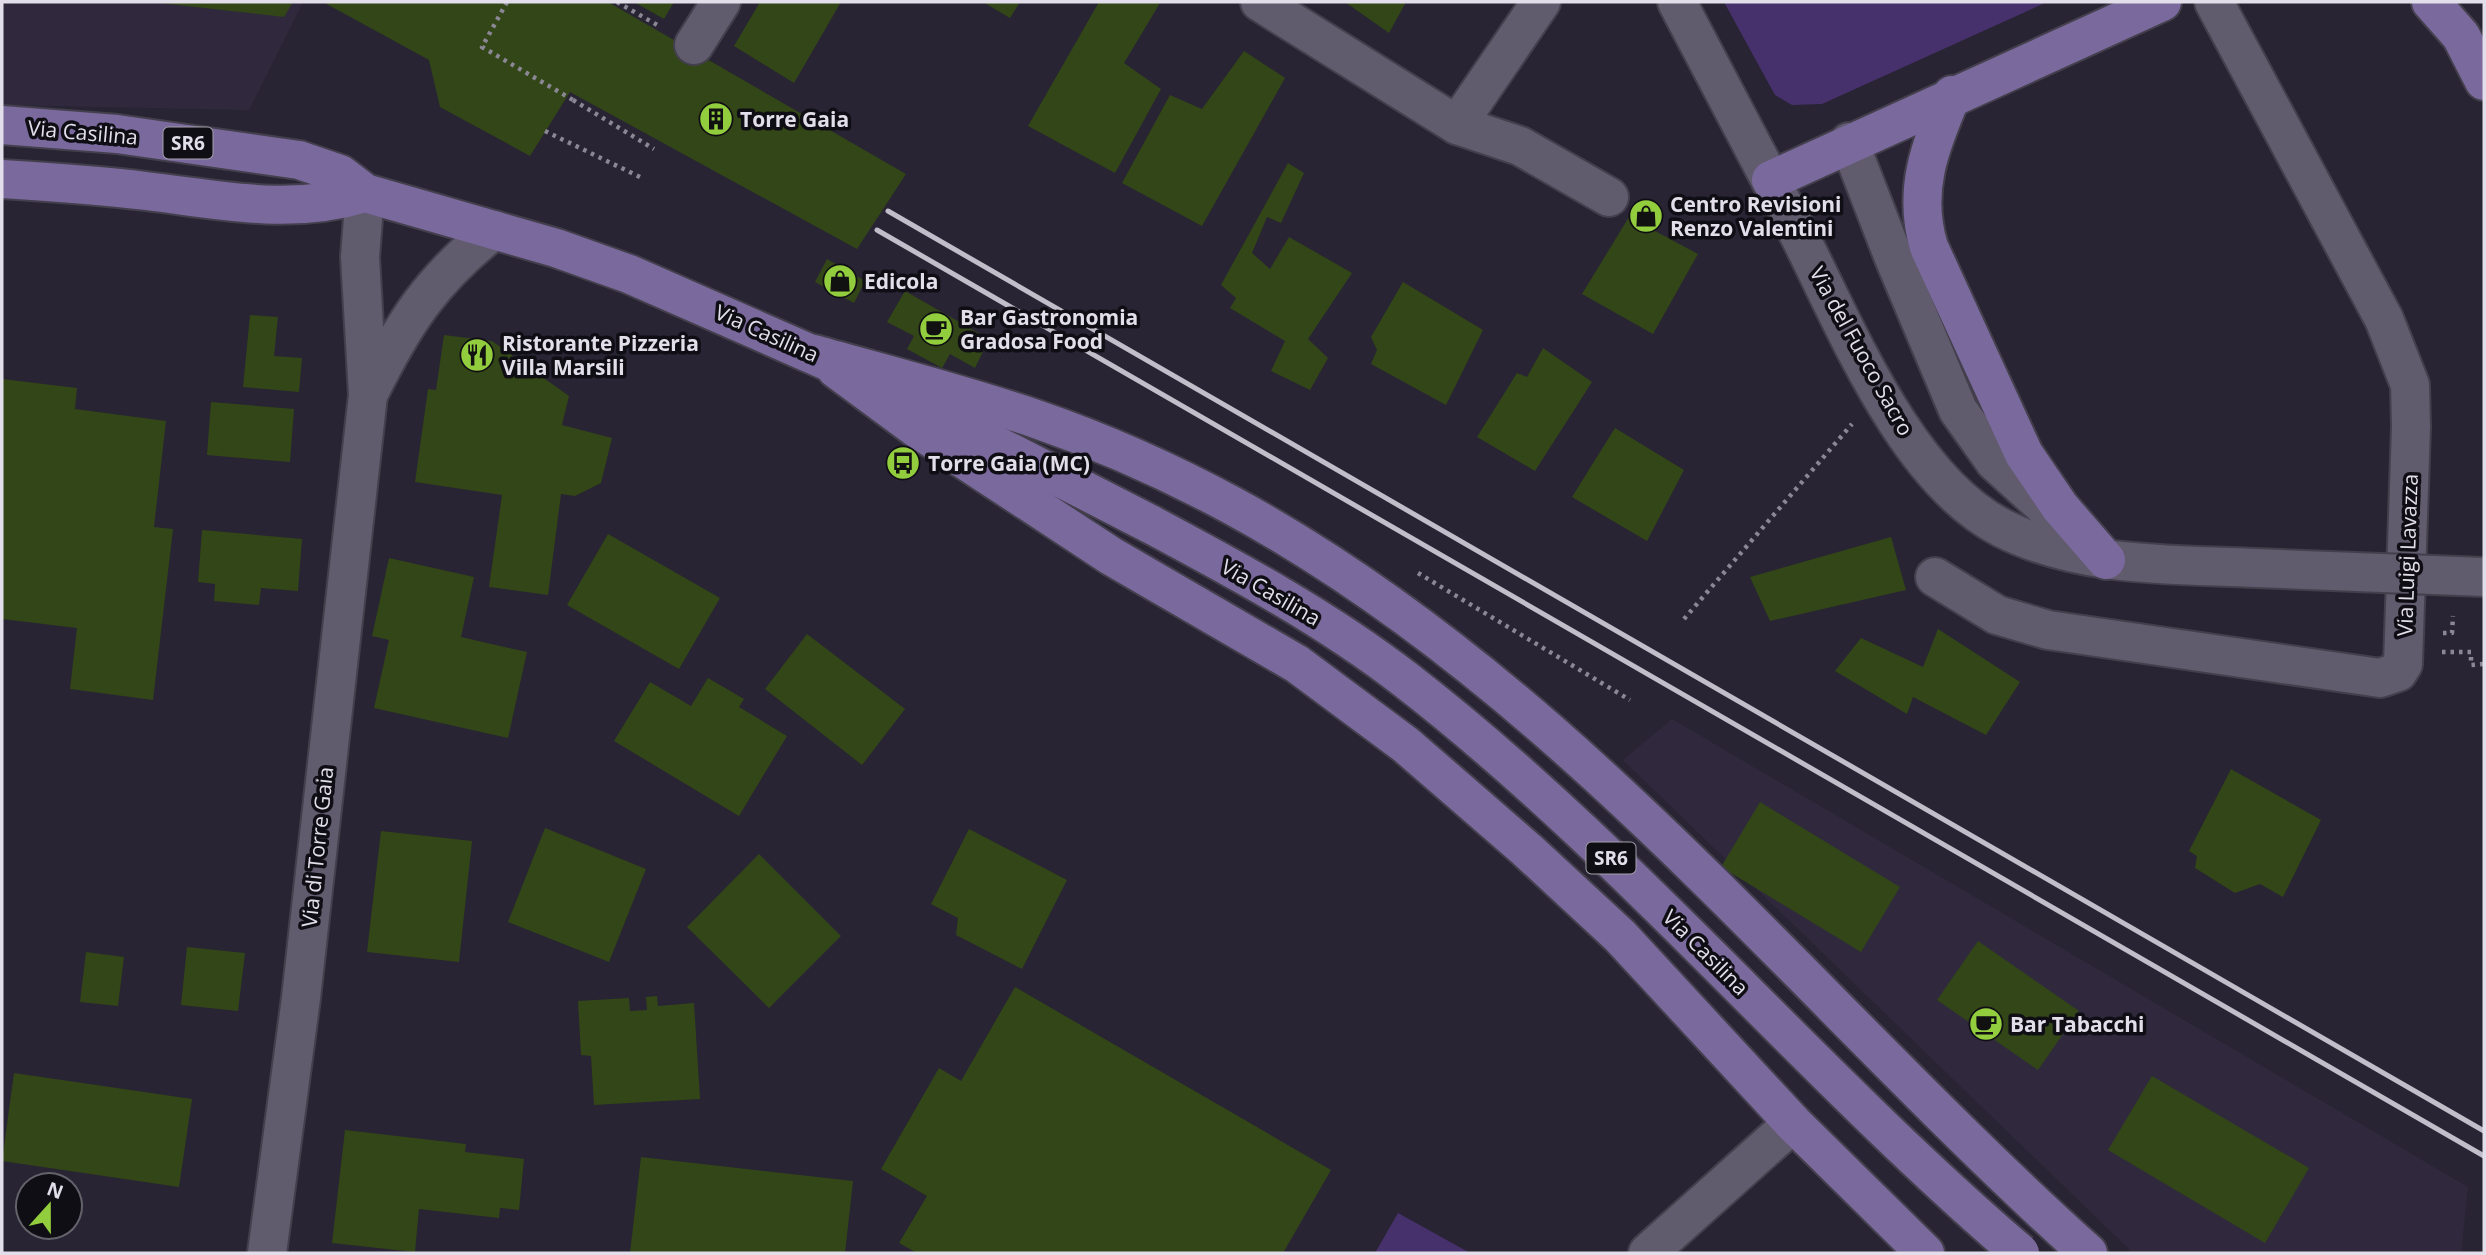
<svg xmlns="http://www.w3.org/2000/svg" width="2486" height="1255" viewBox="0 0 2486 1255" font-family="'Open Sans',sans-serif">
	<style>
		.built { fill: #30293e }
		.green { fill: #47316d }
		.building { fill: #324617 }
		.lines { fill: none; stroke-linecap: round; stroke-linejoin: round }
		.minor-casing { stroke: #433f4c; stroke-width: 42 }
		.major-casing { stroke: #433f4c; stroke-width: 42 }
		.path { stroke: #8b8794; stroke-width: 4.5; stroke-dasharray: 3.5 5; stroke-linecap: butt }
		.minor { stroke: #605b6d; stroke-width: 38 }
		.major { stroke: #7a699c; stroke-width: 38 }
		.rail { stroke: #c1beca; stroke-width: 5 }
		.minor-bridge-casing { stroke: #433f4c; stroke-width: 42; stroke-linecap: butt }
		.major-bridge-casing { stroke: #433f4c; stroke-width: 42; stroke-linecap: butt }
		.path-bridge { stroke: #8b8794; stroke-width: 4.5; stroke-dasharray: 3.5 5; stroke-linecap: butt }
		.minor-bridge { stroke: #605b6d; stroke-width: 38 }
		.major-bridge { stroke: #7a699c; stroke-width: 38 }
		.labels { text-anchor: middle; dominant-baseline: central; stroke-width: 7; stroke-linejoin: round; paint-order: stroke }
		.shield { fill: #100e15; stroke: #a3a0aa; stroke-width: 2 }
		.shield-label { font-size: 19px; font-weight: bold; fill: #e2dfea }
		.poi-label { font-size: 21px; font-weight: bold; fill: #e2dfea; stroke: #100e15; text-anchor: start }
		.street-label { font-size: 21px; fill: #e2dfea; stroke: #100e15 }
	</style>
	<rect width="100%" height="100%" fill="#282433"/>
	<g class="built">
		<path d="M2,2h301l-54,108 -247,-5z"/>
		<path d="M1672,719l796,468 -7,66h-328l-510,-493z"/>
	</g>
	<g class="green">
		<path d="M1724,2h323l-225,102 -30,1 -17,-10z"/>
		<path d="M1398,1213l72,40h-95z"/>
	</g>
	<g class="building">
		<path d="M151,2h142l-9,15z"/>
		<path d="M323,2h285l298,172 -49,75 -287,-157 -40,64 -90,-49 -11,-47z"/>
		<path d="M634,2h40l-10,17z"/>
		<path d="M760,2h81l-47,81 -60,-37z"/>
		<path d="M983,2h37l-10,16z"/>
		<path d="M1099,2l61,1 -36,60 37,26 -46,84 -87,-47z"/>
		<path d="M1345,2h61l-17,31z"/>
		<path d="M1244,51l41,27 -83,148 -80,-43 48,-88 32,14z"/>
		<path d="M1288,163l16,10 -23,50 -14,-6 -15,36 18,16 19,-32 63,36 -44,66 20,19 -18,32 -39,-19 14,-30 -55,-33 6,-10 -15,-13z"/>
		<path d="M1629,217l69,37 -45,80 -71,-40z"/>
		<path d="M827,259l38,22 -11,22 -39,-21z"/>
		<path d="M1403,282l80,48 -37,75 -75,-41 6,-14 -6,-13z"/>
		<path d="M905,291l84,48 -14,29 -25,-14 -8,14 -35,-19 7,-13 -27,-14z"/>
		<path d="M250,315l28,2 -4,39 28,2 -3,34 -56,-5z"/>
		<path d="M444,335l48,6 77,55 -7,29 50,13 -11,45 -26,13 -14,-2 -13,101 -59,-8 13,-92 -87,-13 13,-93 8,1z"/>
		<path d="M1543,348l49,34 -57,89 -58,-34 40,-64 10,4z"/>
		<path d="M2,379l75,9 -2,21 91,12 -12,106 19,2 -20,171 -83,-11 7,-61 -75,-9z"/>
		<path d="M211,402l83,7 -4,53 -83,-7z"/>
		<path d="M1615,428l69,42 -37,71 -75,-44z"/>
		<path d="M202,530l100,9 -4,52 -37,-3 -2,17 -45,-4 1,-17 -17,-2z"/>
		<path d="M608,534l112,64 -41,71 -112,-64z"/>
		<path d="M1891,537l15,53 -136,31 -20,-44z"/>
		<path d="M389,558l85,19 -13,60 66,15 -19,86 -134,-30 15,-68 -17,-4z"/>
		<path d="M1938,629l82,53 -34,53 -73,-38 -6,17 -72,-43 26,-33 62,29z"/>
		<path d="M807,634l98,75 -43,56 -97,-76z"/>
		<path d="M708,678l36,21 -5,8 48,29 -48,80 -125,-75 36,-59 41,24z"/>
		<path d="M2231,769l90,51 -38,77 -23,-13 -25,9 -40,-25 2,-12 -8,-5z"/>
		<path d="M1760,802l140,85 -39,65 -140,-85z"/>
		<path d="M545,828l101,41 -37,93 -101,-40z"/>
		<path d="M969,829l98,51 -45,89 -66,-34 2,-17 -27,-14z"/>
		<path d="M381,831l91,10 -13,121 -92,-10z"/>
		<path d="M759,854l82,82 -72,72 -82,-81z"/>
		<path d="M1978,941l101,70 -41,59 -101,-70z"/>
		<path d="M187,947l58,6 -7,58 -57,-6z"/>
		<path d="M86,952l38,5 -6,49 -38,-4z"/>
		<path d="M1015,987l316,183 -48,83h-366l-18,-10 28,-47 -46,-27 58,-101 22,13z"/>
		<path d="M657,996l1,10 36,-3 6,96 -106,6 -3,-49 -10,-1 -3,-54 51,-3 1,13 17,-1 -1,-13z"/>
		<path d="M14,1073l178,26 -13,88 -177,-26z"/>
		<path d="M2152,1076l157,92 -44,75 -157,-93z"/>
		<path d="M345,1130l121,14 -1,8 59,7 -5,51 -19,-2 -1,10 -80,-9 -4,43 -83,-9z"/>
		<path d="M641,1157l212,24 -8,72h-215z"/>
	</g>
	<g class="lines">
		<g class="minor-casing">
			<g id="minor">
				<path d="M1260,2l197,123 84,-123"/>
				<path d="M1677,2c40,75 79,150 118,225 49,95 109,251 207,301 79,40 168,36 254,40"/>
				<path d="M694,45l27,-43"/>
				<path d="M1457,125l63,21 89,51"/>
				<path d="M1849,142l45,116 64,152 37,52 72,65"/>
				<path d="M369,393c35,-71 62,-113 125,-163"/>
				<path d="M1935,577l62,38 51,15 332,48 18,-6 5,-8 8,-237 -1,-42 -26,-66 -170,-317"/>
				<path d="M267,1253l34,-255 67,-603 -8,-138 5,-64"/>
				<path d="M1648,1253l145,-130"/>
			</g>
		</g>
		<g class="major-casing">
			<g id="major">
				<path d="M2431,2l30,34 23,45"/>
				<path d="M1952,95c-22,51 -40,96 -23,152l95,207 36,53 46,53"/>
				<path d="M2,125l115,9 182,26 41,14 25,19 191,55 73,26 207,91"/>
				<path d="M2,179c48,3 96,6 144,12 77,9 143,25 219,2"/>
				<path d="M1771,180l391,-178"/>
				<path d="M814,354c74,21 150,40 222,65 67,23 134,53 197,87 336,183 574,495 855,747"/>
				<path d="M836,369l80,59 195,128 186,108 109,81 121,105 93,86 173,187 132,130"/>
				<path d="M924,408l228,117"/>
			</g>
		</g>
		<g class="path">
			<path d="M617,2l42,24"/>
			<path d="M573,100l81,49"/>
			<path d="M545,131l97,47"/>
			<path d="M1418,573l212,127"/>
			<path d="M1684,619l168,-195"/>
			<path d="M2443,633h9l1,-17"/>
			<path d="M2442,652h29v13l13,-1"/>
		</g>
		<use href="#minor" class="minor"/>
		<use href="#major" class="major"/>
		<g class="rail">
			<path d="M888,211l1596,920"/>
			<path d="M877,230l1607,926"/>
		</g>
		<g class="minor-bridge-casing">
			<path id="minor-bridge" d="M2256,568l228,9"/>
		</g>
		<g class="major-bridge-casing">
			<path id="major-bridge" d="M1152,525c88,47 175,94 254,155 222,172 401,391 614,573"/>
		</g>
		<path class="path-bridge" d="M507,2l-25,45 91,53"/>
		<use href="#minor-bridge" class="minor-bridge"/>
		<use href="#major-bridge" class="major-bridge"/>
	</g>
	<defs>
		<g id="building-disc" transform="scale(1.75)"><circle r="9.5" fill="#92cd3e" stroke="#100e15"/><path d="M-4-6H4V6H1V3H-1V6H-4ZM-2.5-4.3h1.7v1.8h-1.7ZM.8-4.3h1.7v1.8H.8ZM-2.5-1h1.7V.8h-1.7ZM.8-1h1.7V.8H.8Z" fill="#111"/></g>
		<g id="shop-disc" transform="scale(1.75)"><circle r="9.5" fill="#92cd3e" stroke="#100e15"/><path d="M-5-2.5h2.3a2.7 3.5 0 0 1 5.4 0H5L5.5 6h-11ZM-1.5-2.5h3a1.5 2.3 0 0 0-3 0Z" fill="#111"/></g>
		<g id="cafe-disc" transform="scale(1.75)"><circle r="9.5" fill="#92cd3e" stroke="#100e15"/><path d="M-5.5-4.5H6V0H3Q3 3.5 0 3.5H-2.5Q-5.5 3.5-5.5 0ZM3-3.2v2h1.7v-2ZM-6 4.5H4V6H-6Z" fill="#111"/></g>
		<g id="restaurant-disc" transform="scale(1.75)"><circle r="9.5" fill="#92cd3e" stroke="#100e15"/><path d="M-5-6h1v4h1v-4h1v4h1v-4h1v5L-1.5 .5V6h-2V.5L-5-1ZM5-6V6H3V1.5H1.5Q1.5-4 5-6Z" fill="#111"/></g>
		<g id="bus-disc" transform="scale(1.75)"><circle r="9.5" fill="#92cd3e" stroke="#100e15"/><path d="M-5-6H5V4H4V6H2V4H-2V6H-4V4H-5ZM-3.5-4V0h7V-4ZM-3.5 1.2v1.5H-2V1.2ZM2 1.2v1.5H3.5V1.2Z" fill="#111"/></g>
	</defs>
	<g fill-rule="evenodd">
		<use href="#building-disc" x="716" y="119"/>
		<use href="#shop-disc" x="1646" y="216"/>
		<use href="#shop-disc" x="840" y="281"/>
		<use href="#cafe-disc" x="936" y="329"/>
		<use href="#restaurant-disc" x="477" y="355"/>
		<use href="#bus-disc" x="903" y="463"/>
		<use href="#cafe-disc" x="1986" y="1024"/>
	</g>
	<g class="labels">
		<g class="shield">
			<rect x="163.5" y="127.5" width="49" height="31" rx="5"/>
			<rect x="1586.5" y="842.5" width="49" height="31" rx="5"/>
		</g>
		<g class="shield-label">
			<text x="188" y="143">SR6</text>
			<text x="1611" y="858">SR6</text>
		</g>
		<g class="poi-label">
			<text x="740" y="119">Torre Gaia</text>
			<text x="1670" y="204">Centro Revisioni<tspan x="1670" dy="24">Renzo Valentini</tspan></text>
			<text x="864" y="281">Edicola</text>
			<text x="960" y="317">Bar Gastronomia<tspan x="960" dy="24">Gradosa Food</tspan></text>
			<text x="502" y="343">Ristorante Pizzeria<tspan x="502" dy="24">Villa Marsili</tspan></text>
			<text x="928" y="463">Torre Gaia (MC)</text>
			<text x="2010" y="1024">Bar Tabacchi</text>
		</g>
		<g class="street-label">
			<text transform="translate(83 132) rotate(5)">Via Casilina</text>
			<text transform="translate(767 333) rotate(24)">Via Casilina</text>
			<text transform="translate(1862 351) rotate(61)">Via del Fuoco Sacro</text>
			<text transform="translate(2407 555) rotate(-88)">Via Luigi Lavazza</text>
			<text transform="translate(1271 592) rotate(30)">Via Casilina</text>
			<text transform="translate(317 847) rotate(-84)">Via di Torre Gaia</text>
			<text transform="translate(1706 952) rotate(45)">Via Casilina</text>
		</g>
	</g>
	<rect width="2486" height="1255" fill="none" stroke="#e2dfea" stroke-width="7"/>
	<g transform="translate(49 1206) rotate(21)"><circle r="33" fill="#100e15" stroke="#64626a" stroke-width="2"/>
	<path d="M0-5L12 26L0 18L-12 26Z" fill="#92cd3e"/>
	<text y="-10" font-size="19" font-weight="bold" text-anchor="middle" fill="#e2dfea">N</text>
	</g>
</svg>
